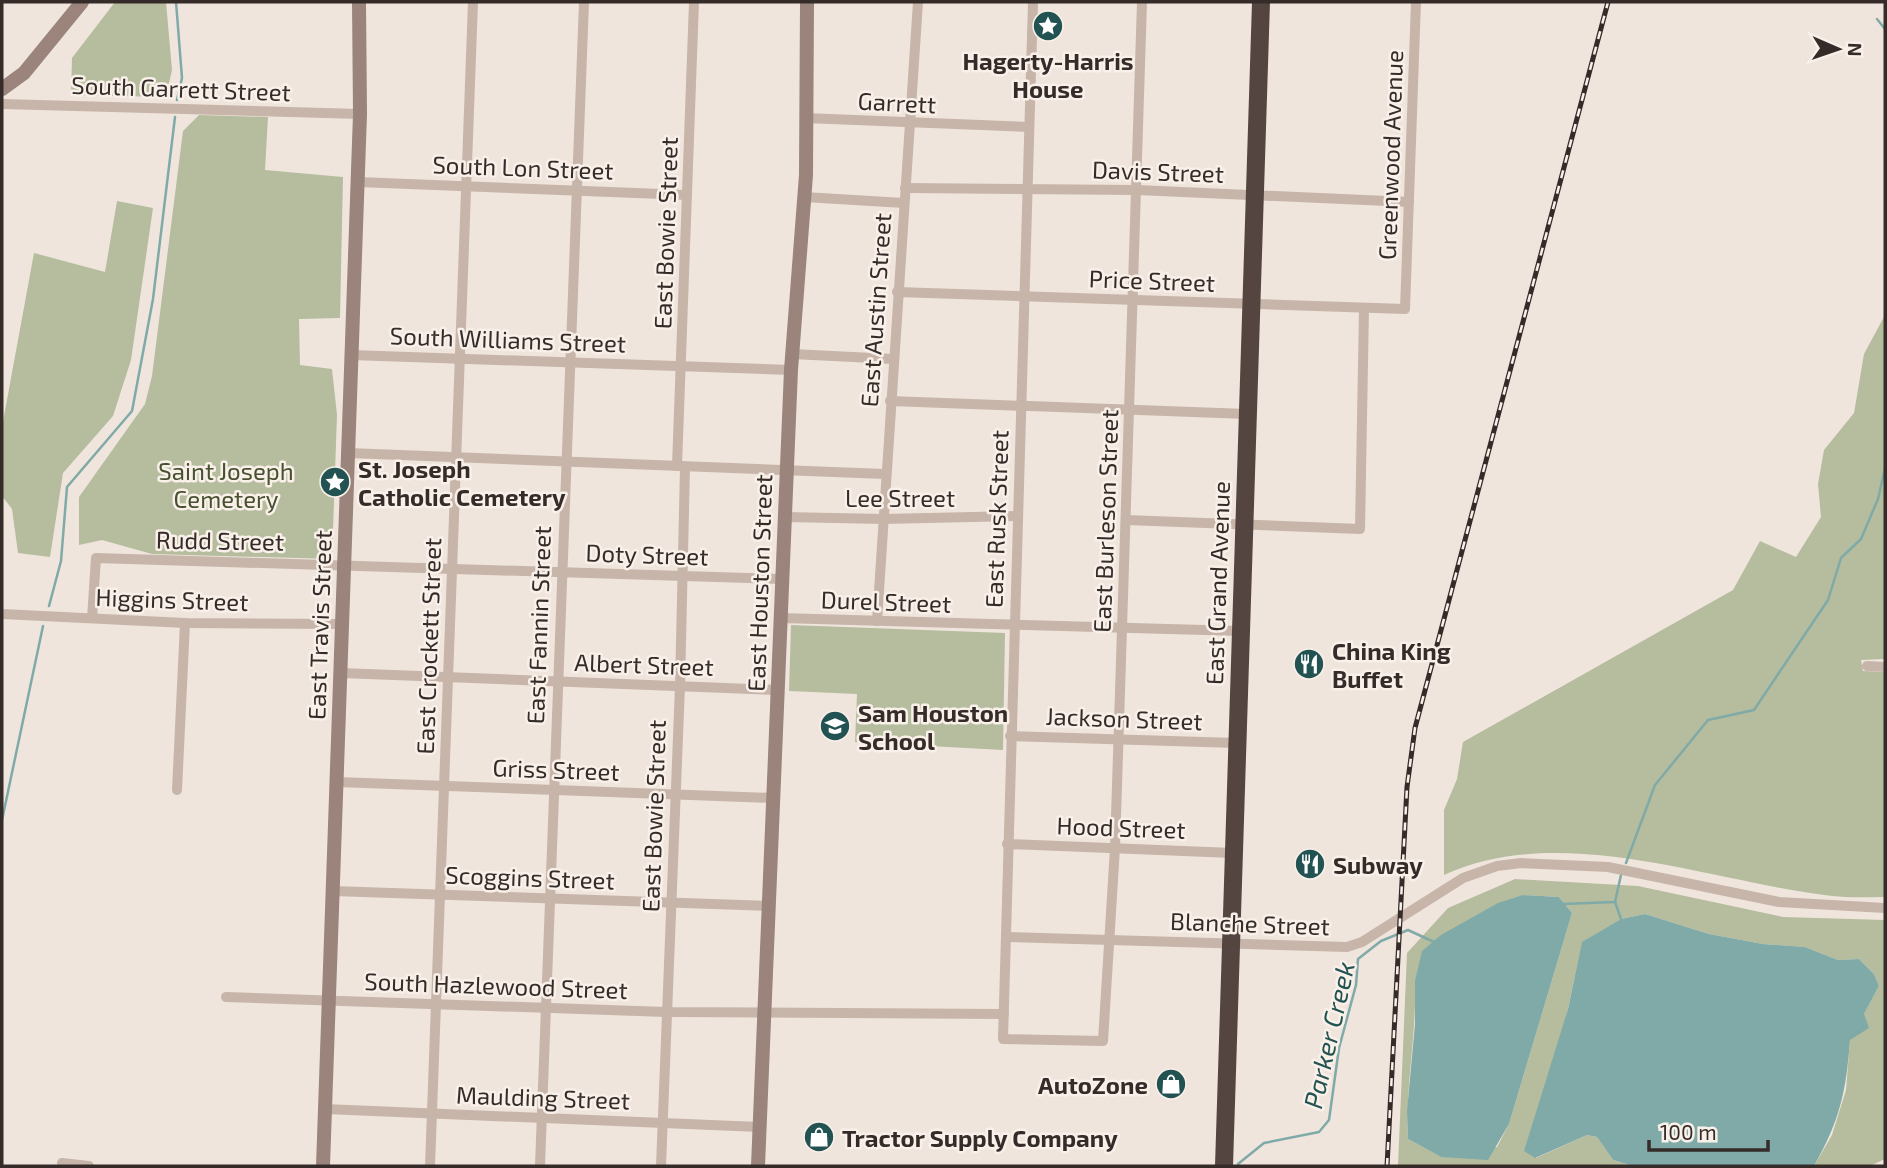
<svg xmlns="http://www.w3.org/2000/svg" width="1887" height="1168" viewBox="0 0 1887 1168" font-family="'Exo 2',sans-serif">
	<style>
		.green { fill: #b5bd9e; fill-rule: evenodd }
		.water { fill: #7faaa8 }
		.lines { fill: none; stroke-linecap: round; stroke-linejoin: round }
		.stream { stroke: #7faaa8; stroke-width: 2.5 }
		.street { stroke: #c7b5aa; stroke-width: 10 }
		.secondary { stroke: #9a847c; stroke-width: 14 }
		.highway { stroke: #554541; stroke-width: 18 }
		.rail-casing { stroke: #352c29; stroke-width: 5 }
		.rail { stroke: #f8f0e9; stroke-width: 2.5; stroke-dasharray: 8; stroke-linecap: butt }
		.labels { text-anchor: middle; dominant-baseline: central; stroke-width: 5; stroke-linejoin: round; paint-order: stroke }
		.poi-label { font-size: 24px; font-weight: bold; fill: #352c29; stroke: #f8f0e9; text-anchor: start }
		.street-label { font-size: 24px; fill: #352c29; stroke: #f8f0e9 }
		.park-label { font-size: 24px; fill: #47512f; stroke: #f8f0e9 }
		.water-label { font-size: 26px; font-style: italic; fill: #225251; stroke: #f8f0e9 }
	</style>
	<rect width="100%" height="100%" fill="#f0e5dd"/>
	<g class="green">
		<path d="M115,2h51l6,68 -6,27 -95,-2 1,-37z"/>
		<path d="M199,115l69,2 -3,53 78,7 -3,141 -41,1 1,46 32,4 5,46 -5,144 -180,-5 -50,-14 -23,5v-48l66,-93 7,-28 31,-245z"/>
		<path d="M117,201l36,7 -22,152 -18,56 -50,57 -13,84 -32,-4 -6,-44 -10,-13v-69l32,-174 71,19z"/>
		<path d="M1885,315v344l-24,1 2,11 22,1v225c-17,0 -36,1 -53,-1 -122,-14 -270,-75 -388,-21v-65l13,-31 6,-37 270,-152 27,-49 36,16 25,-40 -3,-33 6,-34 30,-37 10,-59z"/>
		<path d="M791,625l214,8 -2,117 -148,-8 2,-48 -68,-3z"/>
		<path d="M1515,879l123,7 145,31 102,3v239l-15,7h-56l18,-31 14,-45 4,-50 29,-54 -5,-12 -15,-15 -21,1 -33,-13 -42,-3 -54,-10 -64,-20 -24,5 -39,24 -46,215 51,-23 10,2 16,23 20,6h-235l9,-213 41,-45zM1523,895l36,2 13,16 -63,211 -12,23 -56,10 -33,-18c-3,-53 9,-105 7,-158z"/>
	</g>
	<g class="water">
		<path d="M1523,895l36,2 13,16 -63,211 -21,36 -47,-3 -33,-18 -1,-28 8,-87v-43l7,-30 19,-16 57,-32z"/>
		<path d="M1645,914l64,20 54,10 42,3 33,13 21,-1 15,15 5,12 -15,28 5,14 -19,12c-4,52 -10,80 -36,126h-181l-20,-6 -16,-23 -10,-2 -52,23 -11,-7 44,-142 14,-67 39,-23z"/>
	</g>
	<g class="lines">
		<g class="stream">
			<path d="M176,2l6,76 -5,22"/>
			<path d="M1877,19l8,10"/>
			<path d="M49,606l12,-45 6,-74 65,-76 21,-112 22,-182"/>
			<path d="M2,820l41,-194"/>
			<path d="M1626,863l29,-78 53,-65 46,-10 74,-110 13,-42 20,-19 17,-40 7,-31"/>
			<path d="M1615,902l6,17"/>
			<path d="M1563,904l52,-2 6,-27"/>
			<path d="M1238,1164l26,-21 55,-11 10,-12 10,-72 17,-63 2,-26 23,-18 27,-11 26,12"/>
		</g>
		<g class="street">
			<path d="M1033,2l-30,1037 100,2 12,-193 27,-846"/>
			<path d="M2,104l358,10"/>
			<path d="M805,118l224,9"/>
			<path d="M358,182l329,13"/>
			<path d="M905,188l232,2 272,12"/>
			<path d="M804,197l100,6"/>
			<path d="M897,292l508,17 11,-307"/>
			<path d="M792,354l101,5"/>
			<path d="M351,355l440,15"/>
			<path d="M890,401l357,13"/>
			<path d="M348,453l537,21"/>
			<path d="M677,466l17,-464"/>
			<path d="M784,517l99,2 134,-3"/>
			<path d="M1126,520l234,9 4,-220"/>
			<path d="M2,614l183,9 157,1"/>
			<path d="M92,618l4,-60 686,21"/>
			<path d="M781,618l459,13"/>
			<path d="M877,621l41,-619"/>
			<path d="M1867,666l18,1"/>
			<path d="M341,673l437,17"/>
			<path d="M1010,736l226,7"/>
			<path d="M337,782l436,16"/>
			<path d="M177,790l8,-167"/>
			<path d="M1007,844l226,9"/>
			<path d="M333,891l435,15"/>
			<path d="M1007,937l340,10 15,-5 101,-64 34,-12 24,-3 87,4 171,35 106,6"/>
			<path d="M226,997l440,15 338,2"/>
			<path d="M325,1109l434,18"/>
			<path d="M62,1163l27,3"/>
			<path d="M430,1166l43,-1164"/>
			<path d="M540,1166l44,-1164"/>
			<path d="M661,1166l19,-480 5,-219"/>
		</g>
		<g class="secondary">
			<path d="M2,89l22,-16 58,-71"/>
			<path d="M323,1166l37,-1052 -1,-112"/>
			<path d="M758,1166l33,-796 15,-195 1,-173"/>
		</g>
		<path class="highway" d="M1224,1166l37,-1164"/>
		<g class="rail-casing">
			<path id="rail" d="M1387,1166l20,-379 8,-59 193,-726"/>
		</g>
		<use href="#rail" class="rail"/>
	</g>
	<defs>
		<g id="sight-disc" transform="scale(1.575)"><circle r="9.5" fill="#225251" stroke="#f8f0e9"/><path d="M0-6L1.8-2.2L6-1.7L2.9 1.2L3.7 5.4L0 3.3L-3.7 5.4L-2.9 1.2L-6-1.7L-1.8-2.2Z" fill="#fff"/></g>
		<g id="restaurant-disc" transform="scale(1.575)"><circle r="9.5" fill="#225251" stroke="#f8f0e9"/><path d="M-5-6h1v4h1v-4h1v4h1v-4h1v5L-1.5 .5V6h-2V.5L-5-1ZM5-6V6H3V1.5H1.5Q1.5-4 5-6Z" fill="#fff"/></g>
		<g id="school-disc" transform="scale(1.575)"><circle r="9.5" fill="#225251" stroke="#f8f0e9"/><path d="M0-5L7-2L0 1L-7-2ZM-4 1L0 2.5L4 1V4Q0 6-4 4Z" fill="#fff"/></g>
		<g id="shop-disc" transform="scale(1.575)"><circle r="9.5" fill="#225251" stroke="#f8f0e9"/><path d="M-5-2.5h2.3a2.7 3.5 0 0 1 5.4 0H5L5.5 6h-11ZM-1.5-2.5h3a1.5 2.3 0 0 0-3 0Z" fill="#fff"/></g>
	</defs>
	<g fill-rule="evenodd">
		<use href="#sight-disc" x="1048" y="26"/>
		<use href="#sight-disc" x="335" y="482"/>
		<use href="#restaurant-disc" x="1309" y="664"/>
		<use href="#school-disc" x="835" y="726"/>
		<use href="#restaurant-disc" x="1310" y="864"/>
		<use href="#shop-disc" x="1171" y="1084"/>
		<use href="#shop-disc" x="819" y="1137"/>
	</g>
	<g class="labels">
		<g class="poi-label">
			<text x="1048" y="60" text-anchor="middle">Hagerty-Harris<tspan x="1048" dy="28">House</tspan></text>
			<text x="358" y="468">St. Joseph<tspan x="358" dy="28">Catholic Cemetery</tspan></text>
			<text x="1332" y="650">China King<tspan x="1332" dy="28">Buffet</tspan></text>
			<text x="858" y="712">Sam Houston<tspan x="858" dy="28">School</tspan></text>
			<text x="1333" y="864">Subway</text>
			<text x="1148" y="1084" text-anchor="end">AutoZone</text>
			<text x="842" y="1137">Tractor Supply Company</text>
		</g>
		<g class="street-label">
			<text transform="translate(181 88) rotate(2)">South Garrett Street</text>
			<text transform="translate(897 102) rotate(3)">Garrett</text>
			<text transform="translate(1390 155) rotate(-88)">Greenwood Avenue</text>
			<text transform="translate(523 167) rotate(2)">South Lon Street</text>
			<text transform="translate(1158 171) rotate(2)">Davis Street</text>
			<text transform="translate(665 233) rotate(-88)">East Bowie Street</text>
			<text transform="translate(1152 280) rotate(2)">Price Street</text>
			<text transform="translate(875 310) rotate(-86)">East Austin Street</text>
			<text transform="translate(508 339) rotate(2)">South Williams Street</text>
			<text x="900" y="497">Lee Street</text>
			<text transform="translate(996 519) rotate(-88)">East Rusk Street</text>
			<text transform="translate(1105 521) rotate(-88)">East Burleson Street</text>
			<text transform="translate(220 540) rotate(1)">Rudd Street</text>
			<text transform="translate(647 554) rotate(2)">Doty Street</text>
			<text transform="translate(759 583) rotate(-88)">East Houston Street</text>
			<text transform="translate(1217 583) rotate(-88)">East Grand Avenue</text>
			<text transform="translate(172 599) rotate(2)">Higgins Street</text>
			<text transform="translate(886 601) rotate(2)">Durel Street</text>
			<text transform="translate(319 625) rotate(-88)">East Travis Street</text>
			<text transform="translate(538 625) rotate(-88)">East Fannin Street</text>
			<text transform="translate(428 646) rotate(-88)">East Crockett Street</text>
			<text transform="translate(644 664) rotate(2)">Albert Street</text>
			<text transform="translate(1124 718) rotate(2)">Jackson Street</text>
			<text transform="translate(556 769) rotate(2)">Griss Street</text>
			<text transform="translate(653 816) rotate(-88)">East Bowie Street</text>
			<text transform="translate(1121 827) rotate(2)">Hood Street</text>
			<text transform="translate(530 877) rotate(2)">Scoggins Street</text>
			<text transform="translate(1250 923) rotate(2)">Blanche Street</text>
			<text transform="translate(496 985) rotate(2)">South Hazlewood Street</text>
			<text transform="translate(543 1097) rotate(2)">Maulding Street</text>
		</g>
		<g class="park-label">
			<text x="226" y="470">Saint Joseph<tspan x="226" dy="28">Cemetery</tspan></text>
		</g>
		<g class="water-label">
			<text transform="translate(1328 1035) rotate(-77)">Parker Creek</text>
		</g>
	</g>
	<rect width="1887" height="1168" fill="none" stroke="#352c29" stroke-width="7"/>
	<g transform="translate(1838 49) rotate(92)" stroke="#f8f0e9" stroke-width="5" paint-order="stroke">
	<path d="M0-5L12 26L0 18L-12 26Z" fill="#352c29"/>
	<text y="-10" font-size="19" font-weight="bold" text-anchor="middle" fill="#352c29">N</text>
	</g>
	<path d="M1649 1140v10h119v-10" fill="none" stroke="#352c29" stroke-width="3.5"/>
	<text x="1660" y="1140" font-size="21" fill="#352c29" stroke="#f8f0e9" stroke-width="5" paint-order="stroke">100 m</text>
</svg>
